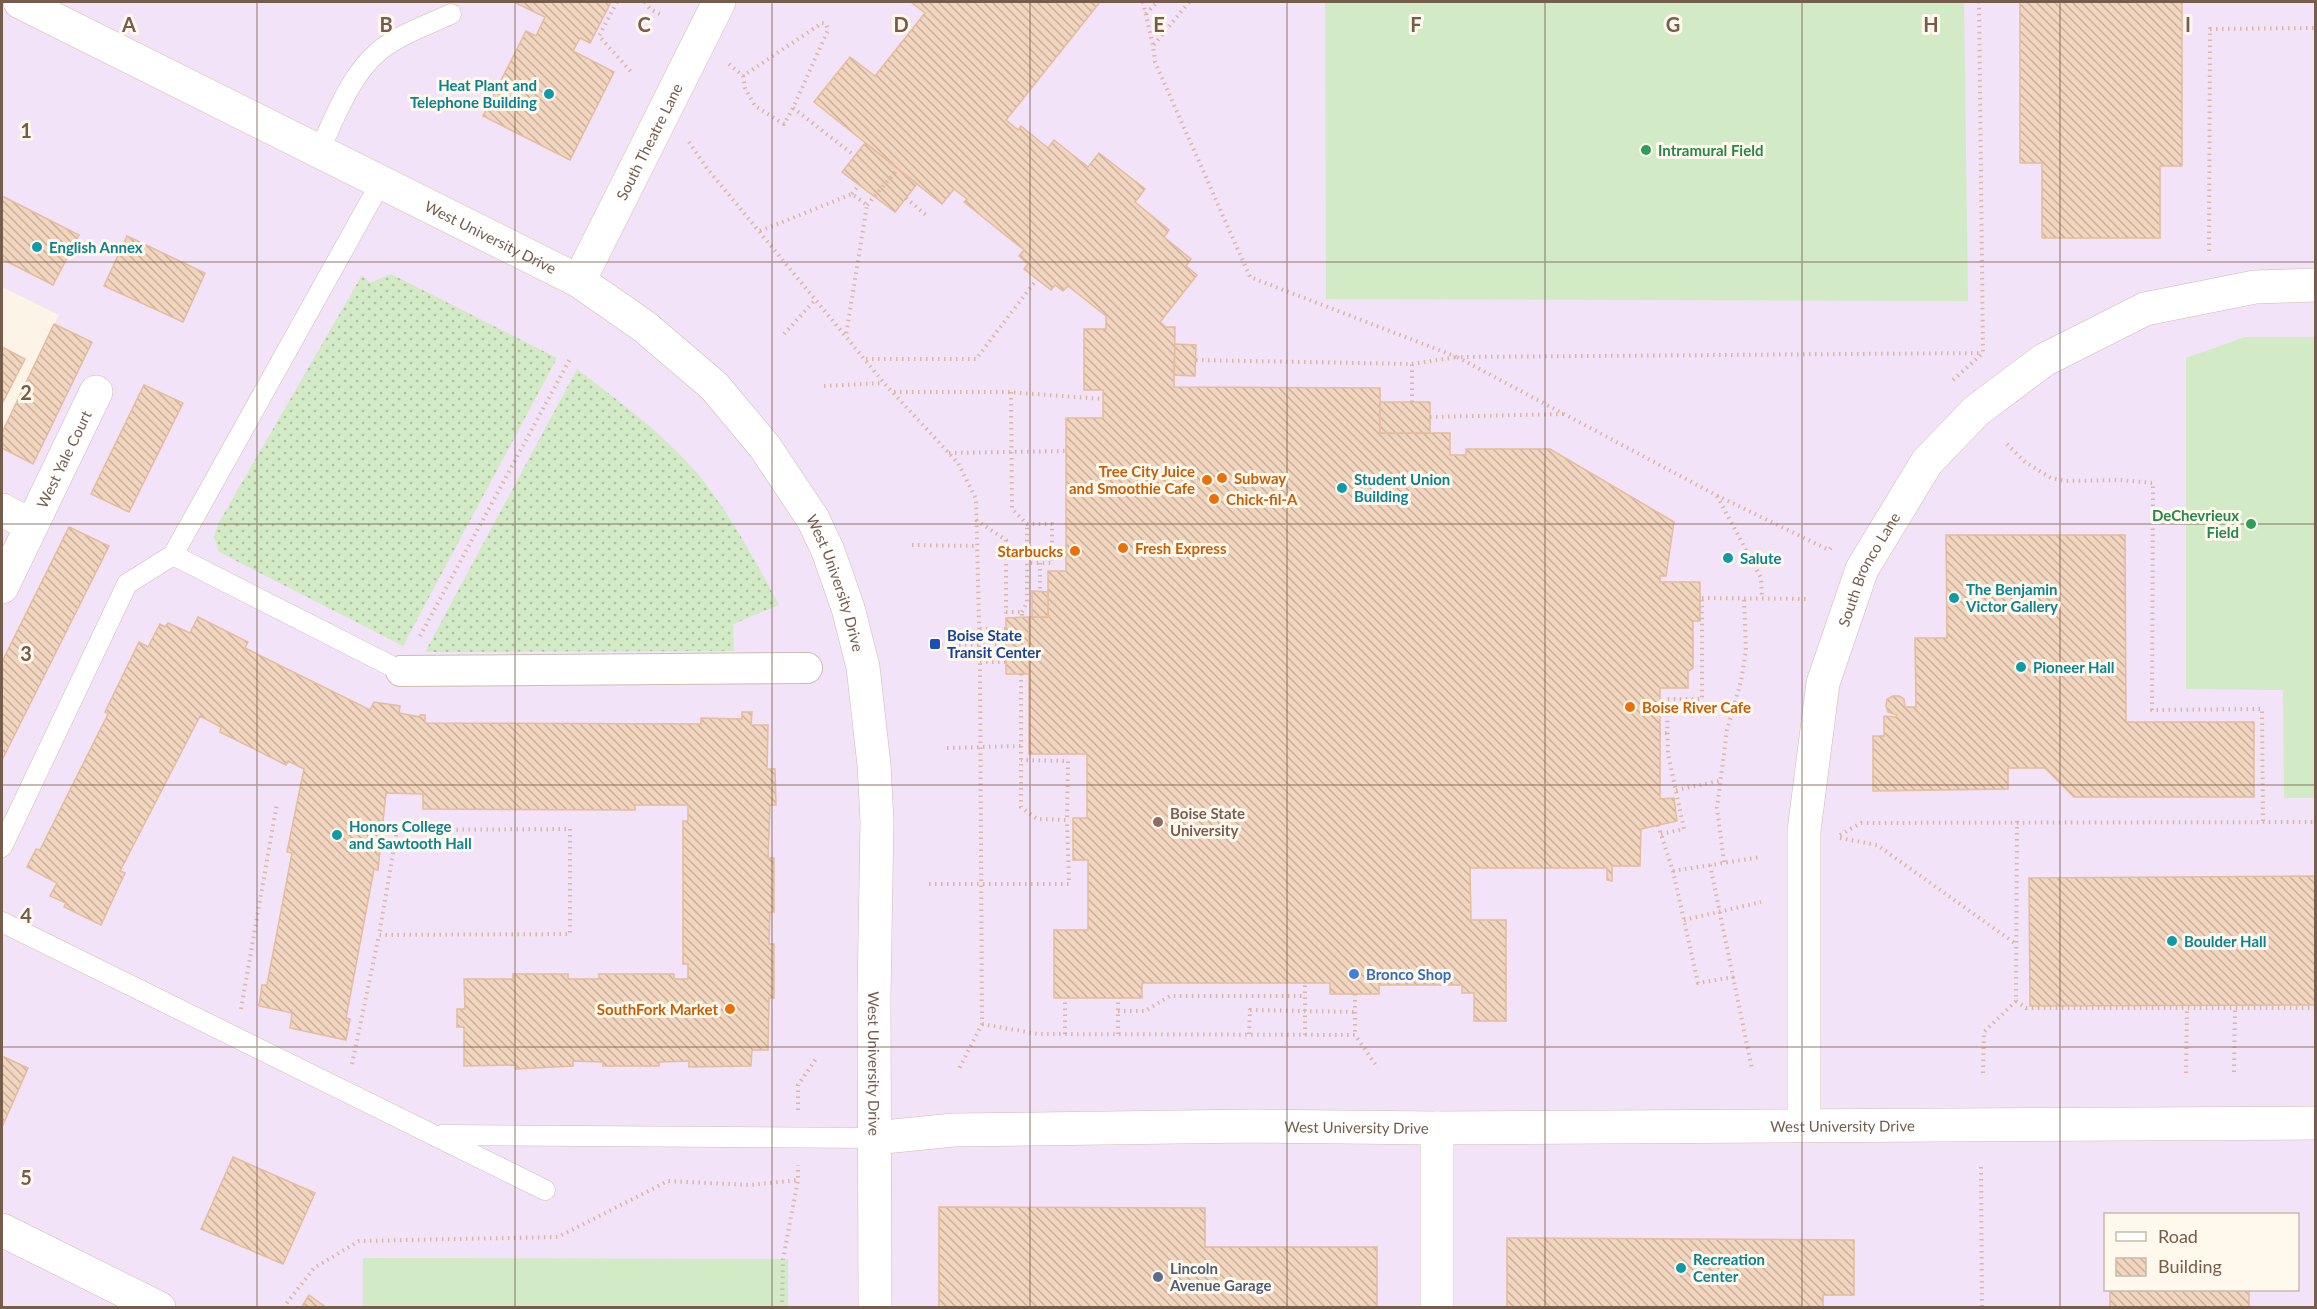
<svg xmlns="http://www.w3.org/2000/svg" width="2317" height="1309" viewBox="0 0 2317 1309" font-family="Lato,sans-serif">
	<style>
		.education { fill: #f2e3f9; fill-rule: evenodd }
		.grass { fill: url(#grass-dots) }
		.garden { fill: #d2eac5 }
		.building { fill: url(#building-back-hatch); stroke: #e4bc9f; stroke-width: 1.5 }
		.lines { fill: none; stroke-linecap: round; stroke-linejoin: round }
		.service-casing { stroke: #cebdad; stroke-width: 21 }
		.pedestrian-casing { stroke: #cebdad; stroke-width: 32 }
		.minor-casing { stroke: #cebdad; stroke-width: 34 }
		.tertiary-casing { stroke: #cebdad; stroke-width: 34 }
		.path { stroke: #d7b8a1; stroke-width: 4; stroke-dasharray: 1.5 4.5; stroke-linecap: butt }
		.service { stroke: #fff; stroke-width: 20 }
		.pedestrian { stroke: #fff; stroke-width: 30 }
		.minor { stroke: #fff; stroke-width: 33 }
		.tertiary { stroke: #fff; stroke-width: 33 }
		.grid { fill: none; stroke: #765c4b; stroke-width: 1.5; stroke-opacity: 0.55 }
		.culture-dot { fill: #0f9aa8; stroke: #fff9ed; stroke-width: 2 }
		.leisure-dot { fill: #2e9e5b; stroke: #fff9ed; stroke-width: 2 }
		.food-dot { fill: #e8710a; stroke: #fff9ed; stroke-width: 2 }
		.transit-dot { fill: #1a4fb4; stroke: #fff9ed; stroke-width: 2 }
		.education-dot { fill: #8d6e63; stroke: #fff9ed; stroke-width: 2 }
		.shop-dot { fill: #3f7fe0; stroke: #fff9ed; stroke-width: 2 }
		.service-dot { fill: #5c6f8a; stroke: #fff9ed; stroke-width: 2 }
		.labels { text-anchor: middle; dominant-baseline: central; stroke-width: 6; stroke-linejoin: round; paint-order: stroke }
		.culture-label { font-size: 15px; font-weight: bold; fill: #0d838f; stroke: #fff9ed; text-anchor: start }
		.street-label { font-size: 15px; fill: #765c4b; stroke: #fff9ed }
		.leisure-label { font-size: 15px; font-weight: bold; fill: #27864d; stroke: #fff9ed; text-anchor: start }
		.food-label { font-size: 15px; font-weight: bold; fill: #c56008; stroke: #fff9ed; text-anchor: start }
		.transit-label { font-size: 15px; font-weight: bold; fill: #164399; stroke: #fff9ed; text-anchor: start }
		.education-label { font-size: 15px; font-weight: bold; fill: #785e54; stroke: #fff9ed; text-anchor: start }
		.shop-label { font-size: 15px; font-weight: bold; fill: #366cbe; stroke: #fff9ed; text-anchor: start }
		.service-label { font-size: 15px; font-weight: bold; fill: #4e5e75; stroke: #fff9ed; text-anchor: start }
		.grid-label { font-size: 20px; text-anchor: middle; font-weight: bold; fill: #765c4b; stroke: #fff9ed; stroke-width: 6; stroke-linejoin: round; paint-order: stroke }
	</style>
	<defs>
		<pattern id="grass-dots" width="8" height="8" patternUnits="userSpaceOnUse" patternTransform="scale(1.5)"><rect width="8" height="8" fill="#d2eac5"/><path d="M2 2h.1M6 6h.1" fill="none" stroke="#afc1a2" stroke-width="1.8" stroke-linecap="round"/></pattern>
		<pattern id="building-back-hatch" width="6" height="6" patternUnits="userSpaceOnUse" patternTransform="scale(1.5)"><rect width="6" height="6" fill="#f2d5be"/><path d="M-1 5l2 2M0 0l6 6M5-1l2 2" fill="none" stroke="#c9b09c"/></pattern>
	</defs>
	<rect width="100%" height="100%" fill="#fcf5e7"/>
	<path class="education" d="M2,2h2313v1305h-2313v-877l57,-115 -57,-28zM2106,1214h192v76h-192z"/>
	<g class="grass">
		<path d="M391,274l166,84 -154,288 -184,-94 -5,-15 4,-13 144,-249 8,8z"/>
		<path d="M577,369c44,34 94,70 128,114 29,38 51,79 74,122l-46,19 1,27 -309,1z"/>
	</g>
	<g class="garden">
		<path d="M1325,2h639l4,299 -642,-2z"/>
		<path d="M2245,337h70v461h-31l-1,-108 -97,-1v-331z"/>
		<path d="M363,1258l425,1v48h-425z"/>
	</g>
	<g class="building">
		<path d="M514,2h97l-21,41 -10,-5 -7,13 41,21 -44,88 -87,-44 43,-85 10,5 9,-19z"/>
		<path d="M911,2h189l-94,118 12,10 3,-4 27,22 6,-8 34,27 11,-14 46,36 -10,13 34,28 -5,7 27,22 -5,7 11,9 -37,47 6,5h9l-1,60 206,1v45h70v22h16v-6h84l124,73 -8,54h-6v6h40v39h-7v47l-5,3v17h-28v111l14,-1 3,23 -36,8 -1,37h-28v15l-5,-1v-12h-137l1,52h35v101h-32v-28h-12v-8h-83v9h-49v-11h-188v15h-88v-68h34v-70h-15v-42h14v-64h-58v-137h19v-46h18v-153h37v-28h-19v-61h22v-13l-38,-30 -5,5 -8,-6 -4,5 -27,-21 4,-5 -9,-8 5,-6 -60,-48 3,-3 -13,-10 -12,15 -128,-102 36,-45 25,19 50,-63z"/>
		<path d="M2020,2h162v164h-22v72h-118v-75h-22z"/>
		<path d="M865,143l52,41 -22,28 -53,-40z"/>
		<path d="M2,196l77,39 -26,50 -51,-26z"/>
		<path d="M127,236l78,37 -22,49 -79,-36z"/>
		<path d="M54,324l38,18 -59,122 -31,-16v-15z"/>
		<path d="M1175,344l21,1 -1,31 -21,-1z"/>
		<path d="M2,347l23,12 -23,45z"/>
		<path d="M144,385l39,18 -54,109 -38,-18z"/>
		<rect x="1380" y="402" width="50" height="31"/>
		<path d="M69,527l40,19 -107,214v-98z"/>
		<path d="M1946,535h179l1,187h128v75h-180l-29,-29h-37v21l-135,2v-55h11v-20l12,1 1,-2 -9,-3 -2,-6 1,-7 6,-3h6l5,3 1,8h11l-1,-69h32z"/>
		<path d="M1032,591l16,1v25h-16z"/>
		<path d="M198,617l50,25 -3,6 125,62 4,-8 26,4 -1,7 21,4v-2h5v8l276,1v-6l41,1v-7h10l-1,13h17l-1,44h8l1,36h-6l-2,53h6v54h-4l-1,32h5v54h-5l-1,52h-16l-1,16 -62,1v-6l-30,1v4h-56v-4l-30,-1v5l-57,3v-4l-52,1v-39h-7v-18h8l-1,-30h49v-5h55v5h31v-5h75v5h14v-15h-5v-143h5v-16h-53v5l-212,-1v-15l-37,-1 -8,77 -4,-1 -28,149 4,1 -4,21 -56,-12 2,-15 -33,-7 3,-21h5l25,-132 -5,-1 17,-83 -16,-8 -2,4 -66,-33 1,-5 -21,-11 -80,155 5,2 -24,52 -37,-18 2,-4 -16,-7 7,-13 -30,-16 9,-18 4,1 68,-136 -3,-2 34,-70 9,5 12,-23 5,3 3,-4 22,10z"/>
		<path d="M1029,617v57h-23v-56z"/>
		<path d="M2316,876v129l-286,1 -1,-128z"/>
		<path d="M2,1056l26,12 -26,59z"/>
		<path d="M233,1157l82,36 -32,71 -82,-35z"/>
		<path d="M939,1207l266,1v39h172v61h-438z"/>
		<path d="M2316,1232v76h-255l49,-1v-17h139v17h66z"/>
		<path d="M1507,1238l347,2v55h-31v13h-316z"/>
		<path d="M309,1295l18,13h-26z"/>
	</g>
	<g class="lines">
		<g class="service-casing">
			<g id="service">
				<path d="M319,151c16,-33 30,-74 59,-99 20,-17 49,-27 73,-38"/>
				<path d="M173,555l228,116"/>
				<path d="M2,847l125,-263 46,-29 208,-373"/>
				<path d="M2,922l543,268"/>
				<path d="M442,1135l432,3"/>
			</g>
		</g>
		<g class="pedestrian-casing">
			<path id="pedestrian" d="M401,671l406,-3"/>
		</g>
		<g class="minor-casing">
			<g id="minor">
				<path id="s1" d="M579,281l140,-279"/>
				<path d="M2,510l29,15"/>
				<path id="s2" d="M2,587l94,-195"/>
				<path id="s3" d="M1804,1125v-294l19,-148 39,-114 65,-107 49,-51 68,-51 101,-51 110,-22 61,-2"/>
				<path d="M2,1230l157,78"/>
				<path d="M1437,1308v-180"/>
			</g>
		</g>
		<g class="tertiary-casing">
			<g id="tertiary">
				<path id="s4" d="M20,2l559,279 66,46 69,59 51,61 48,72 15,32 20,57 15,59 11,98 3,56 -3,175 1,312"/>
				<path id="s5" d="M874,1138l80,-8 298,-4 185,2 879,-5"/>
			</g>
		</g>
		<g class="path">
			<path d="M617,2l-18,34 34,38"/>
			<path d="M645,2l5,7 12,6"/>
			<path d="M1143,2l10,44"/>
			<path d="M1189,2l-36,44 2,16 95,215 207,80"/>
			<path d="M1146,14l11,-12"/>
			<path d="M729,64l14,12 2,12 10,18 29,18 9,-16 35,-78 -2,-6 -4,-1 -79,53"/>
			<path d="M793,108l62,48"/>
			<path d="M689,142l17,25 178,216 74,80 18,36 4,163 2,362 -23,45"/>
			<path d="M852,194l7,-9"/>
			<path d="M906,198l20,17"/>
			<path d="M867,205l31,-36"/>
			<path d="M760,231l92,-37 15,11 -21,130"/>
			<path d="M2209,251l1,-222 106,-1"/>
			<path d="M784,334l32,-35"/>
			<path d="M866,359h110l61,-80"/>
			<path d="M1196,360l216,4 45,-7"/>
			<path d="M1953,380l30,-27 -4,-351"/>
			<path d="M824,386l59,-3"/>
			<path d="M894,392h113l96,7"/>
			<path d="M1011,392l1,117 15,15h25v39h-25"/>
			<path d="M1412,402v-38"/>
			<path d="M1430,417l135,-3"/>
			<path d="M2007,444l18,18 26,16 15,3 55,-1 32,3 -1,227 110,-1 1,113"/>
			<path d="M949,453l117,-2"/>
			<path d="M1717,496l44,82 1,20"/>
			<path d="M976,520l30,20v72h16v6"/>
			<path d="M912,545l65,1"/>
			<path d="M1831,548l-2,2 -113,-55 -259,-138 526,-4"/>
			<path d="M1040,563v29"/>
			<path d="M1702,598l107,1"/>
			<path d="M1022,612l5,-10v-78"/>
			<path d="M980,629h26"/>
			<path d="M420,636l151,-279"/>
			<path d="M941,645l65,-1"/>
			<path d="M980,662h26"/>
			<path d="M1021,674v133l16,12 30,1 1,-59 -47,-1"/>
			<path d="M1659,733h9"/>
			<path d="M947,748l74,-2"/>
			<path d="M1676,790l43,-9"/>
			<path d="M1658,825l15,46 25,112 36,-6"/>
			<path d="M570,829v105l-191,1 18,-105z"/>
			<path d="M1661,834l23,-5 -16,-75 -1,-55h35v-101"/>
			<path d="M1840,835l21,-12 455,-1"/>
			<path d="M1840,838l37,7 139,99"/>
			<path d="M1724,862l-7,-54 10,-78 14,-49 5,-31 -2,-52"/>
			<path d="M1710,865l42,204"/>
			<path d="M1673,871l88,-14"/>
			<path d="M929,884h140l-2,-64"/>
			<path d="M1684,920l77,-18"/>
			<path d="M1355,994v41"/>
			<path d="M2016,1001l10,7h290"/>
			<path d="M241,1009l36,-206"/>
			<path d="M1118,1011h27l25,-15h135"/>
			<path d="M982,1024l56,10 317,1 23,33"/>
			<path d="M1065,1034v-36"/>
			<path d="M1118,1034v-36"/>
			<path d="M1249,1034l1,-24 105,2"/>
			<path d="M1305,1035v-52"/>
			<path d="M352,1064l27,-129"/>
			<path d="M2234,1072l1,-63"/>
			<path d="M1983,1073l1,-41 32,-31 1,-180"/>
			<path d="M2186,1073l1,-65"/>
			<path d="M798,1110v-25l18,-26"/>
			<path d="M1981,1167l1,141"/>
			<path d="M283,1308l31,-40 45,-27 199,-4 110,-56 82,4 48,-5"/>
			<path d="M782,1308l1,-49 15,-79v-15"/>
		</g>
		<use href="#service" class="service"/>
		<use href="#pedestrian" class="pedestrian"/>
		<use href="#minor" class="minor"/>
		<use href="#tertiary" class="tertiary"/>
	</g>
	<path class="grid" d="M257,2v1306M515,2v1306M772,2v1306M1030,2v1306M1287,2v1306M1545,2v1306M1802,2v1306M2060,2v1306M2,262h2314M2,524h2314M2,785h2314M2,1047h2314"/>
	<g class="culture-dot">
		<circle cx="549" cy="94" r="6"/>
		<circle cx="37" cy="247" r="6"/>
		<circle cx="1342" cy="488" r="6"/>
		<circle cx="1728" cy="558" r="6"/>
		<circle cx="1954" cy="598" r="6"/>
		<circle cx="2021" cy="667" r="6"/>
		<circle cx="337" cy="835" r="6"/>
		<circle cx="2172" cy="941" r="6"/>
		<circle cx="1681" cy="1268" r="6"/>
	</g>
	<g class="leisure-dot">
		<circle cx="1646" cy="150" r="6"/>
		<circle cx="2251" cy="524" r="6"/>
	</g>
	<g class="food-dot">
		<circle cx="1222" cy="478" r="6"/>
		<circle cx="1207" cy="480" r="6"/>
		<circle cx="1214" cy="499" r="6"/>
		<circle cx="1123" cy="548" r="6"/>
		<circle cx="1075" cy="551" r="6"/>
		<circle cx="1630" cy="707" r="6"/>
		<circle cx="730" cy="1009" r="6"/>
	</g>
	<rect class="transit-dot" x="929" y="638" width="12" height="12" rx="3"/>
	<circle class="education-dot" cx="1158" cy="822" r="6"/>
	<circle class="shop-dot" cx="1354" cy="974" r="6"/>
	<circle class="service-dot" cx="1158" cy="1277" r="6"/>
	<g class="labels">
		<g class="culture-label">
			<text x="537" y="85" text-anchor="end">Heat Plant and<tspan x="537" dy="17">Telephone Building</tspan></text>
			<text x="49" y="247">English Annex</text>
			<text x="1354" y="479">Student Union<tspan x="1354" dy="17">Building</tspan></text>
			<text x="1740" y="558">Salute</text>
			<text x="1966" y="589">The Benjamin<tspan x="1966" dy="17">Victor Gallery</tspan></text>
			<text x="2033" y="667">Pioneer Hall</text>
			<text x="349" y="826">Honors College<tspan x="349" dy="17">and Sawtooth Hall</tspan></text>
			<text x="2184" y="941">Boulder Hall</text>
			<text x="1693" y="1259">Recreation<tspan x="1693" dy="17">Center</tspan></text>
		</g>
		<g class="street-label">
			<text stroke="none"><textPath href="#s1" startOffset="156">South Theatre Lane</textPath></text>
			<text stroke="none"><textPath href="#s4" startOffset="526">West University Drive</textPath></text>
			<text stroke="none"><textPath href="#s2" startOffset="142">West Yale Court</textPath></text>
			<text stroke="none"><textPath href="#s3" startOffset="566">South Bronco Lane</textPath></text>
			<text stroke="none"><textPath href="#s4" startOffset="1030">West University Drive</textPath></text>
			<text stroke="none"><textPath href="#s4" startOffset="1516">West University Drive</textPath></text>
			<text stroke="none"><textPath href="#s5" startOffset="969">West University Drive</textPath></text>
			<text stroke="none"><textPath href="#s5" startOffset="483">West University Drive</textPath></text>
		</g>
		<g class="leisure-label">
			<text x="1658" y="150">Intramural Field</text>
			<text x="2239" y="515" text-anchor="end">DeChevrieux<tspan x="2239" dy="17">Field</tspan></text>
		</g>
		<g class="food-label">
			<text x="1195" y="471" text-anchor="end">Tree City Juice<tspan x="1195" dy="17">and Smoothie Cafe</tspan></text>
			<text x="1234" y="478">Subway</text>
			<text x="1226" y="499">Chick-fil-A</text>
			<text x="1135" y="548">Fresh Express</text>
			<text x="1063" y="551" text-anchor="end">Starbucks</text>
			<text x="1642" y="707">Boise River Cafe</text>
			<text x="718" y="1009" text-anchor="end">SouthFork Market</text>
		</g>
		<g class="transit-label">
			<text x="947" y="635">Boise State<tspan x="947" dy="17">Transit Center</tspan></text>
		</g>
		<g class="education-label">
			<text x="1170" y="813">Boise State<tspan x="1170" dy="17">University</tspan></text>
		</g>
		<g class="shop-label">
			<text x="1366" y="974">Bronco Shop</text>
		</g>
		<g class="service-label">
			<text x="1170" y="1268">Lincoln<tspan x="1170" dy="17">Avenue Garage</tspan></text>
		</g>
	</g>
	<g class="grid-label">
		<text x="129" y="32">A</text>
		<text x="386" y="32">B</text>
		<text x="644" y="32">C</text>
		<text x="901" y="32">D</text>
		<text x="1159" y="32">E</text>
		<text x="1416" y="32">F</text>
		<text x="1673" y="32">G</text>
		<text x="1931" y="32">H</text>
		<text x="2188" y="32">I</text>
		<text x="26" y="138">1</text>
		<text x="26" y="400">2</text>
		<text x="26" y="661">3</text>
		<text x="26" y="923">4</text>
		<text x="26" y="1185">5</text>
	</g>
	<rect width="2317" height="1309" fill="none" stroke="#765c4b" stroke-width="6"/>
	<rect x="2104" y="1213" width="195" height="78" fill="#fff9ed" stroke="#c8baac" stroke-width="1.5"/>
	<rect x="2116" y="1232" width="30" height="9" fill="#ffffff" stroke="#c8baac" stroke-width="1.5"/>
	<text x="2158" y="1243" font-size="18" fill="#765c4b">Road</text>
	<rect x="2116" y="1258" width="30" height="18" fill="url(#building-back-hatch)" stroke="#c8baac" stroke-width="1.5"/>
	<text x="2158" y="1273" font-size="18" fill="#765c4b">Building</text>
</svg>
